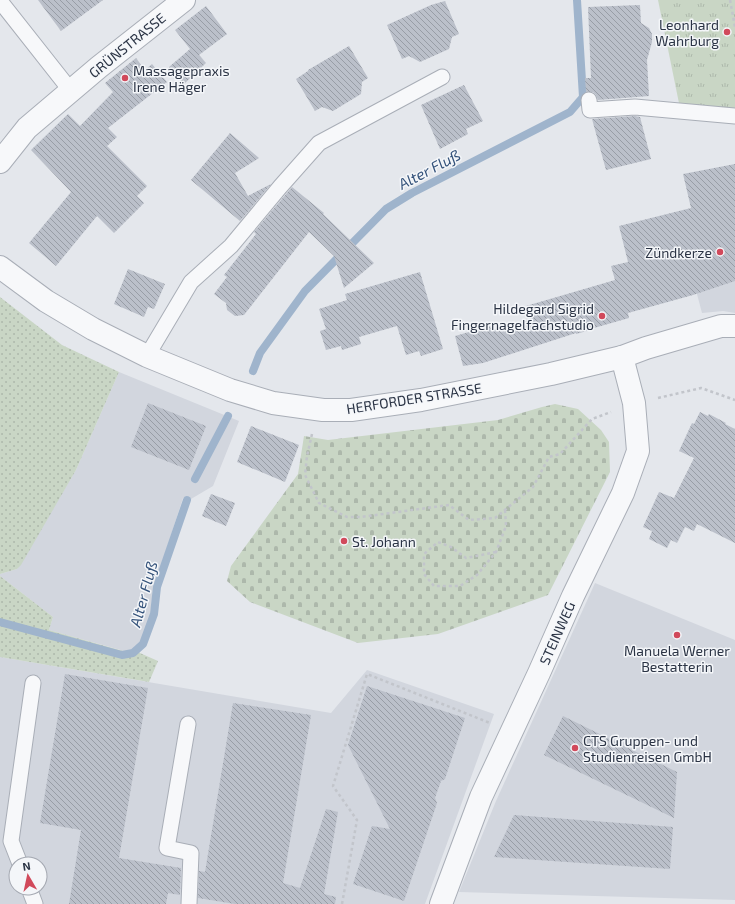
<svg xmlns="http://www.w3.org/2000/svg" width="735" height="904" viewBox="0 0 735 904" font-family="'Exo 2',sans-serif">
	<style>
		.built { fill: #d2d6de; fill-rule: evenodd }
		.grass { fill: url(#grass-dots) }
		.cemetery { fill: url(#cemetery-stones) }
		.park { fill: url(#park-tufts) }
		.lines { fill: none; stroke-linecap: round; stroke-linejoin: round }
		.stream { stroke: #9fb4cc; stroke-width: 8 }
		.building { fill: url(#building-back-hatch) }
		.service-casing { stroke: #a9aeb7; stroke-width: 17 }
		.minor-casing { stroke: #a9aeb7; stroke-width: 24 }
		.tertiary-casing { stroke: #a9aeb7; stroke-width: 24 }
		.path { stroke: #c2c5cb; stroke-width: 2.5; stroke-dasharray: 3 3; stroke-linecap: butt }
		.service { stroke: #f7f8fa; stroke-width: 15 }
		.minor { stroke: #f7f8fa; stroke-width: 22 }
		.tertiary { stroke: #f7f8fa; stroke-width: 22 }
		.poi-dot { fill: #d1495b; stroke: #f4f6f9; stroke-width: 1.5 }
		.labels { text-anchor: middle; dominant-baseline: central; stroke-width: 3; stroke-linejoin: round; paint-order: stroke }
		.poi-label { font-size: 14px; fill: #2b3445; stroke: #f4f6f9; text-anchor: end }
		.street-label { font-size: 14px; fill: #2b3445; stroke: #f4f6f9 }
		.water-label { font-size: 15px; font-style: italic; fill: #34527a; stroke: #f4f6f9 }
	</style>
	<defs>
		<pattern id="grass-dots" width="8" height="8" patternUnits="userSpaceOnUse"><rect width="8" height="8" fill="#c9d6c5"/><path d="M2 2h.1M6 6h.1" fill="none" stroke="#adb8ab" stroke-width="1.8" stroke-linecap="round"/></pattern>
		<pattern id="cemetery-stones" width="16" height="16" patternUnits="userSpaceOnUse"><rect width="16" height="16" fill="#c9d6c5"/><path d="M2 7V4a2 2 0 0 1 4 0v3zM10 15v-3a2 2 0 0 1 4 0v3z" fill="#adb8ab"/></pattern>
		<pattern id="park-tufts" width="24" height="20" patternUnits="userSpaceOnUse"><rect width="24" height="20" fill="#c9d6c5"/><path d="M3 7l-1-3M5 7V3M7 7l1-3M15 17l-1-3M17 17v-4M19 17l1-3" fill="none" stroke="#adb8ab"/></pattern>
		<pattern id="building-back-hatch" width="6" height="6" patternUnits="userSpaceOnUse"><rect width="6" height="6" fill="#bbc0ca"/><path d="M-1 5l2 2M0 0l6 6M5-1l2 2" fill="none" stroke="#989da6"/></pattern>
	</defs>
	<rect width="100%" height="100%" fill="#e4e7ec"/>
	<g class="built">
		<path d="M735,217v96l-12,-2 -21,2 -22,-83z"/>
		<path d="M119,372l120,49 -26,65 -22,13 -8,-1 -30,92 -3,26 -9,25 -8,9 -9,1 -75,-21 4,-13 -53,-41v-2l17,-5 59,-99z"/>
		<path d="M595,583l140,57v260l-276,-8 37,-91z"/>
		<path d="M0,657l331,56 36,-43 127,44 -69,190h-425zM16,864h24v24h-24z"/>
	</g>
	<g class="grass">
		<path d="M0,297l62,48 57,27 -43,98 -55,95 -4,4 -17,5z"/>
		<path d="M0,576l53,41 -4,13 74,21 10,-1 25,11 -9,21 -149,-25z"/>
	</g>
	<path class="cemetery" d="M555,404l23,5 23,21 8,12 1,30 -62,123 -110,39 -80,9 -108,-41 -23,-21 4,-15 67,-92 6,-38 24,4 170,-20 44,-13z"/>
	<path class="park" d="M658,0h77v123l-53,-5z"/>
	<g class="lines">
		<g class="stream">
			<path d="M253,371l7,-18 45,-62 81,-82 26,-16 158,-81 13,-15 -6,-97"/>
			<path d="M195,479l33,-63"/>
			<path d="M0,622l122,33 11,-2 10,-9 11,-30 3,-27 30,-87"/>
		</g>
	</g>
	<g class="building">
		<path d="M38,0h65l-42,31z"/>
		<path d="M445,1l14,33 -7,3 -3,12 -29,13 -11,-6 -7,3 -15,-34 44,-20z"/>
		<path d="M640,5l1,18 8,5 3,6v8l-5,18 2,36 -51,4 -2,-5 -3,-3h-7l-1,-14h6l-3,-71z"/>
		<path d="M206,6l21,28 -28,21 7,8 -22,21 -15,-17 21,-18 -15,-19z"/>
		<path d="M349,46l19,32 -6,4 -1,12 -28,17 -11,-4 -7,4 -19,-32 12,-8v-1z"/>
		<path d="M136,58l9,12 7,-6 15,18 -59,46 9,9 -10,9 40,40 -10,10 7,7 -30,30 -17,-17 -41,50 -27,-23 42,-51 -40,-42 37,-36 12,12 33,-34 -8,-9z"/>
		<path d="M464,85l19,36 -17,8 2,5 -28,15 -19,-44z"/>
		<path d="M635,116l5,1 11,42 -45,11 -14,-51z"/>
		<path d="M230,133l29,25 -24,15 13,23 23,-12 -31,37 -49,-41z"/>
		<path d="M735,164v117l-42,14 -65,18 1,5 -35,10v1l-18,5v-1l-93,30 -20,3 -8,-30 35,-10 2,4 38,-10 -4,-14 89,-26 -4,-14 17,-4 -9,-36 72,-18 -8,-34z"/>
		<path d="M292,187l32,26 -1,1 51,49 -30,25 -10,-32 -25,-24 -65,83 -9,1 -8,-6 -1,-7 -12,-9 13,-17 -3,-2 32,-41 -2,-2z"/>
		<path d="M128,269l37,15 -11,25 -6,-2 -4,10 -30,-13z"/>
		<path d="M420,272l23,77 -22,7 -2,-5 -13,4 -9,-29 -38,11 2,7 -19,6 -1,-4 -15,4 -6,-19 6,-2 -7,-20 28,-9 -2,-6z"/>
		<path d="M148,403l58,23 -17,44 -58,-23z"/>
		<path d="M700,412l8,4 1,-2 17,9 -1,1 10,5v114l-38,-19 -3,7 -9,-4 -8,16 -6,-3 -4,8 -18,-9 3,-8 -9,-4 16,-35 15,6 20,-40 -15,-7 13,-28 2,1z"/>
		<path d="M251,426l48,19 -14,37 -48,-20z"/>
		<path d="M211,494l24,9 -9,23 -24,-10z"/>
		<path d="M65,674l83,14 -29,170 62,10 -1,27 -12,-2 -2,11h-97l12,-74 -41,-7z"/>
		<path d="M367,686l98,32 -20,61 -4,2 -6,17 2,5 -33,98 -51,-17 19,-58 18,3 -42,-84z"/>
		<path d="M233,703l78,12 -28,168 17,5 26,-79 12,3 -14,82 12,3 -1,7h-100l-37,-6 1,-27 6,1z"/>
		<path d="M563,716l114,56 -3,46 -130,-63z"/>
		<path d="M514,815l159,12 -3,42 -176,-12z"/>
	</g>
	<g class="lines">
		<g class="service-casing">
			<g id="service">
				<path d="M0,1l71,90"/>
				<path d="M589,100l1,10 45,-3 100,9"/>
				<path d="M147,356l44,-74 40,-36 49,-59 39,-44 123,-66"/>
				<path d="M188,724l-21,124 24,5 -2,51"/>
				<path d="M20,864l-9,-23 22,-158"/>
				<path d="M29,888l6,16"/>
			</g>
		</g>
		<g class="minor-casing">
			<path id="minor" d="M0,162l27,-34 72,-61 85,-67"/>
		</g>
		<g class="tertiary-casing">
			<g id="tertiary">
				<path d="M0,267l46,34 47,28 54,27 83,34 43,13 50,7h28l70,-10 130,-26 71,-17 24,-9 75,-22h14"/>
				<path d="M441,904l40,-107 58,-124 34,-77 50,-103 15,-42 -4,-48 -12,-46"/>
			</g>
		</g>
		<g class="path">
			<path d="M730,0l5,27"/>
			<path d="M658,398l43,-10 34,12"/>
			<path d="M312,434l-5,22 -2,19 14,28 28,14h14l88,-12 20,15 26,-2 38,-31 16,-30 11,-3 32,-35 19,-7"/>
			<path d="M496,552l-30,6 -15,-11 -13,-5 -14,12v20l10,12h26l17,-11 19,-23 10,-26 -1,-16"/>
			<path d="M342,904l15,-84 -24,-34 34,-112 123,49"/>
		</g>
		<use href="#service" class="service"/>
		<use href="#minor" class="minor"/>
		<use href="#tertiary" class="tertiary"/>
	</g>
	<g class="poi-dot">
		<circle cx="727" cy="32" r="4"/>
		<circle cx="125" cy="78" r="4"/>
		<circle cx="720" cy="252" r="4"/>
		<circle cx="602" cy="316" r="4"/>
		<circle cx="344" cy="541" r="4"/>
		<circle cx="677" cy="635" r="4"/>
		<circle cx="575" cy="748" r="4"/>
	</g>
	<g class="labels">
		<g class="poi-label">
			<text x="719" y="24">Leonhard<tspan x="719" dy="16">Wahrburg</tspan></text>
			<text x="133" y="70" text-anchor="start">Massagepraxis<tspan x="133" dy="16">Irene Häger</tspan></text>
			<text x="712" y="252">Zündkerze</text>
			<text x="594" y="308">Hildegard Sigrid<tspan x="594" dy="16">Fingernagelfachstudio</tspan></text>
			<text x="352" y="541" text-anchor="start">St. Johann</text>
			<text x="677" y="650" text-anchor="middle">Manuela Werner<tspan x="677" dy="16">Bestatterin</tspan></text>
			<text x="583" y="740" text-anchor="start">CTS Gruppen- und<tspan x="583" dy="16">Studienreisen GmbH</tspan></text>
		</g>
		<g class="street-label">
			<text transform="translate(127 45) rotate(-39)">GRÜNSTRASSE</text>
			<text transform="translate(414 398) rotate(-9)">HERFORDER STRASSE</text>
			<text transform="translate(557 633) rotate(-66)">STEINWEG</text>
		</g>
		<g class="water-label">
			<text transform="translate(429 169) rotate(-28)">Alter Fluß</text>
			<text transform="translate(143 594) rotate(-75)">Alter Fluß</text>
		</g>
	</g>
	<g transform="translate(28 876) rotate(351)"><circle r="19" fill="#f4f6f9" stroke="#a4a8b1"/>
	<path d="M0-3L7 15L0 10L-7 15Z" fill="#d1495b"/>
	<text y="-6" font-size="11" font-weight="bold" text-anchor="middle" fill="#2b3445">N</text>
	</g>
</svg>
